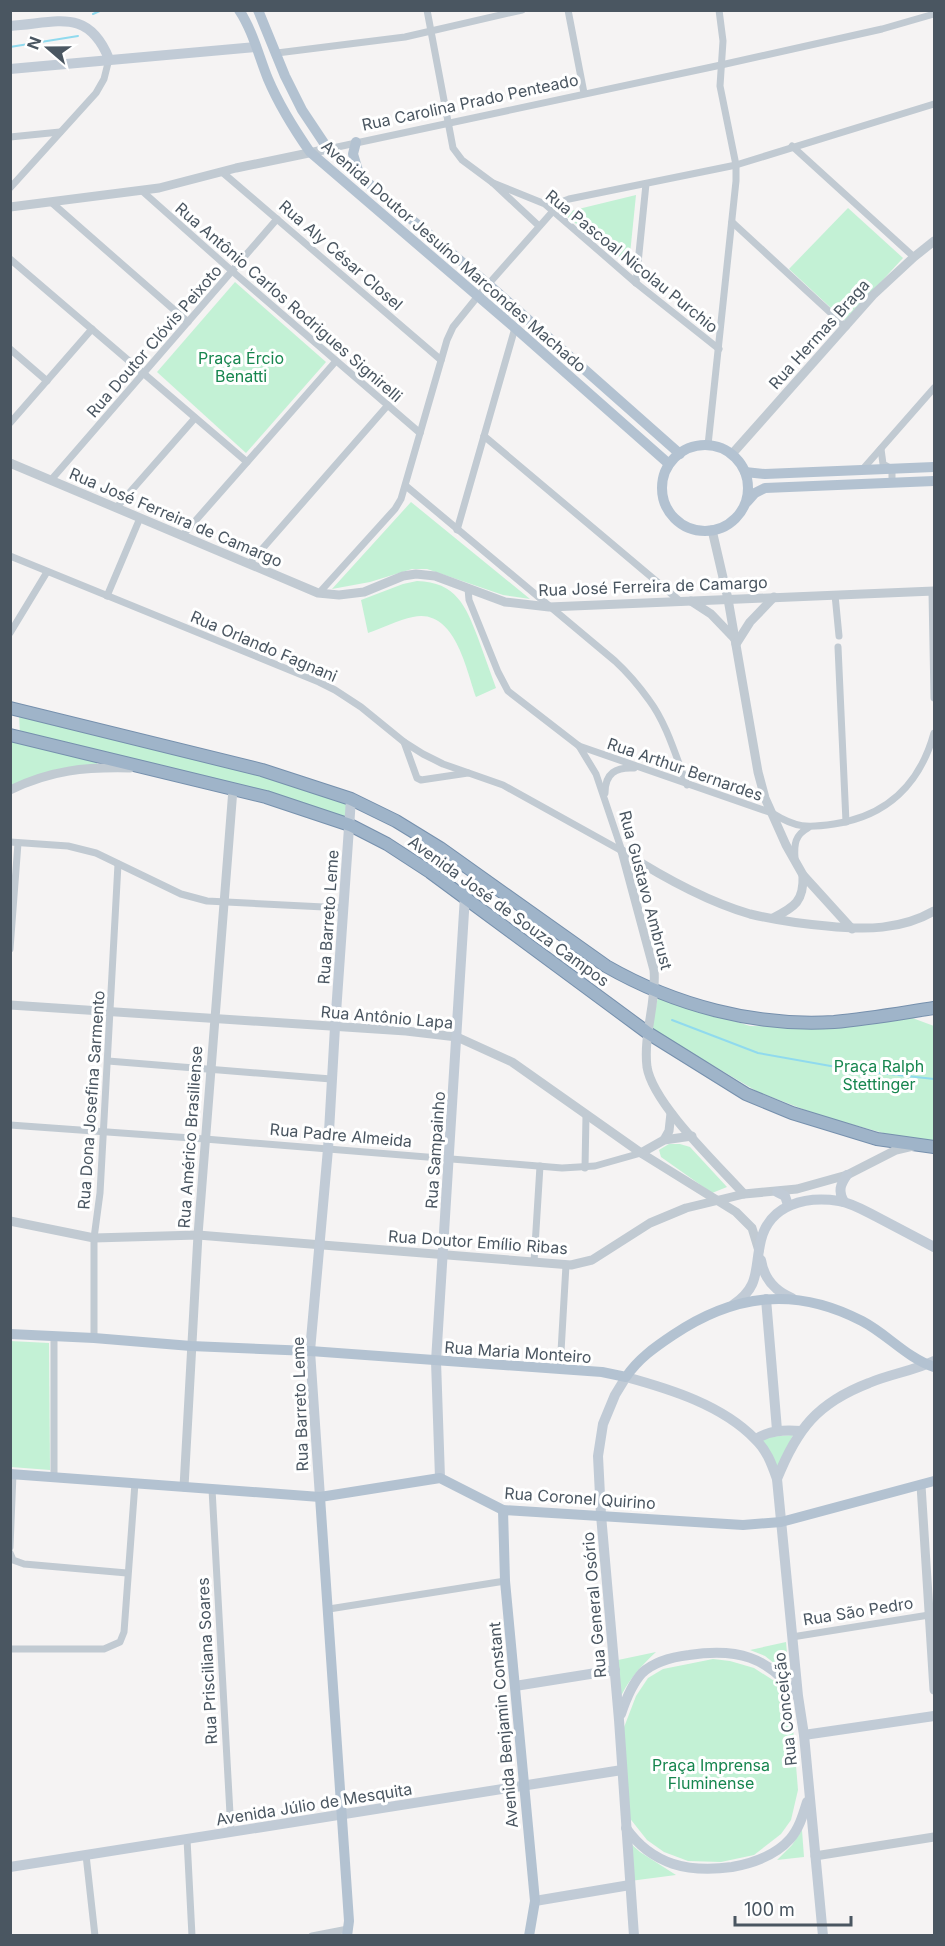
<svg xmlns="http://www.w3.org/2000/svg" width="945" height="1946" viewBox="0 0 945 1946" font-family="Inter,sans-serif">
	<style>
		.green { fill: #c3f1d5 }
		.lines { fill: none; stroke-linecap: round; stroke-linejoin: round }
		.stream { stroke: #90daee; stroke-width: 2 }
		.trunk-casing { stroke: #7690ad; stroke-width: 14 }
		.minor { stroke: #c1cad2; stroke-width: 7 }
		.tertiary { stroke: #c1cad2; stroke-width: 9 }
		.secondary { stroke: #c1cbd6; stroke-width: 10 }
		.primary { stroke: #b3c2d1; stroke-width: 10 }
		.trunk { stroke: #9fb4c9; stroke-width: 12 }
		.labels { text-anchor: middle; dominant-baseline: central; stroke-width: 6; stroke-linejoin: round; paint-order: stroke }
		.street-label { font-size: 16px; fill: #4a5661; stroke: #fff }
		.park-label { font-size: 16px; fill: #17864f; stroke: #fff }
	</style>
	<rect width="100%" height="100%" fill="#f5f3f3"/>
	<g class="green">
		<path d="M636,195l-7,69 -67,-51z"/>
		<path d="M848,208l55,50 -58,63 -56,-52z"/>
		<path d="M235,282l91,80 -80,91 -89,-81z"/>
		<path d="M411,502l119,97 -27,-4 -76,-26h-15l-42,13 -38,7z"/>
		<path d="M417,581c39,1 49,25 61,57 6,17 12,33 18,50l-20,9c-10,-28 -21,-89 -63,-80 -15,3 -30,11 -45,16l-7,-33 42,-16z"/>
		<path d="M19,714l247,61 82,26 -1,19 -327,-85z"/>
		<path d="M11,741l86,18v6l-86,21z"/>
		<path d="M658,997l92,29 79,1 78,-11 27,10v115l-47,-7 -66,-18 -63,-24 -107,-63z"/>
		<path d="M669,1144h11l10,3 37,40 -15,6 -51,-36 -2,-7z"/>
		<path d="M10,1341l39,2 1,127 -39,-3z"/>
		<path d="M793,1435l-16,33 -16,-28 5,-3z"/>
		<path d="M786,1642l3,33 -24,-19 -15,-6z"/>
		<path d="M656,1652c-16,15 -29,29 -37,49l-1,-41z"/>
		<path d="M713,1659l17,2 24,7 25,16 12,19 7,87 -7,30 -10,14 -27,21 -33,7 -33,-1 -24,-9 -17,-12 -19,-24 -5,-86 13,-34 12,-18 15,-9z"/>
		<path d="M802,1830l2,27 -27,3 15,-15z"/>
		<path d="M629,1842l11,10 36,23 -46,6z"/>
	</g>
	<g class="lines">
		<g class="stream">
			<path d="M93,14l9,-4"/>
			<path d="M10,47l68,-11"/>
			<path d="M672,1020l86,33 95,17 81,9"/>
		</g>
		<g class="trunk-casing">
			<g id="trunk">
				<path d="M10,708l252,62 89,29 45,22 44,27 166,118c68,39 149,61 228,56 34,-3 67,-9 100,-14"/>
				<path d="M10,735l256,62 84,28 37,19 43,28 218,161 98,61 46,19 85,26 57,8"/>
				<path d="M465,896l2,-8 6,-5 15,6"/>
			</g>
		</g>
		<g class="minor">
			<path d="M427,10l26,138 9,12 31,23 46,43"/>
			<path d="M568,10l16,83"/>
			<path d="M277,53l128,-16 117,-27"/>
			<path d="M10,137l50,-5"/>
			<path d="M792,146l122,111"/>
			<path d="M328,149l393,-84 161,-36 52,-15"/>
			<path d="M222,172l219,188"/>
			<path d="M493,183l52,21 91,79 83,66"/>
			<path d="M10,188l86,-95 8,-14 5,-20"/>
			<path d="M141,190l91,81 188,162"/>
			<path d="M51,202l137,120"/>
			<path d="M732,222l114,105"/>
			<path d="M10,259l237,203"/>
			<path d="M636,283l10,-99"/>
			<path d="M10,349l37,32"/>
			<path d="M10,423l82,-94"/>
			<path d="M484,436l197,166"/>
			<path d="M708,445l28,-264v-16l-16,-79 3,-45 -4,-31"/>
			<path d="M881,449l2,15 9,5v14"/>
			<path d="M862,470l72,-82"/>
			<path d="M51,480l226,-261"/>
			<path d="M406,486l209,175c13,12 24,25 34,39 18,24 27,57 38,85"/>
			<path d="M116,508l79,-90"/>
			<path d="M457,530l58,-202"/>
			<path d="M182,536l154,-175"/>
			<path d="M10,556l309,126 16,8 26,17 43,35 19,12 20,10 60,21 119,66"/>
			<path d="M249,564l139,-159"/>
			<path d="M468,589l1,11 29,72 10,19 71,55 193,67c24,15 35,15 62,11 53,-8 86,-40 100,-91"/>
			<path d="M932,592l2,106"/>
			<path d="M319,593l76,-84 6,-10 46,-159 6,-13 25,-31 83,-94 8,-3 167,-34 198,-61"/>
			<path d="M835,595l4,41"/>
			<path d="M107,596l33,-78"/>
			<path d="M10,633l37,-61"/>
			<path d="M838,647l8,175"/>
			<path d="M404,742l13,36 4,2 47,-7"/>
			<path d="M579,746l17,28 26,77"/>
			<path d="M605,793c0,-20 11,-26 29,-25"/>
			<path d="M10,842l58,4 28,7 85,41 26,7 137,7"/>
			<path d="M795,858c-1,-14 0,-23 13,-30"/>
			<path d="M10,949l8,-106"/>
			<path d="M108,1061l223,18"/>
			<path d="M10,1125l195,14 357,29 33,-2 46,-13"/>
			<path d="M585,1168l1,-53"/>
			<path d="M534,1262l6,-96"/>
			<path d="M54,1337v140"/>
			<path d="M94,1338v-100l6,-45 18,-329"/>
			<path d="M560,1369l6,-104"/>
			<path d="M212,1489l19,343"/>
			<path d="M10,1547l3,-73"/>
			<path d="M10,1553l3,7 11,4 103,9"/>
			<path d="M329,1609l176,-28"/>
			<path d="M792,1637l137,-22"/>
			<path d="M10,1649h94l16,-7 4,-10 11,-149"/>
			<path d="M187,1839l5,97"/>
			<path d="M86,1855l9,81"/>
			<path d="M312,1936l36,-7"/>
		</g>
		<g class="tertiary">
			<path d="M10,207l149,-19 77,-20 92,-19"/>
			<path d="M732,454l141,-159 41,-38 20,-16"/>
			<path d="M10,463l308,130 21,2 25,-3 39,-16 13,-2 19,2 70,26 44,5 385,-16"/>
			<path d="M712,530l16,69 30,173 7,26 21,47 17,30 49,54"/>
			<path d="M691,601l20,13 23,24"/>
			<path d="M736,644l14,-22 24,-25"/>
			<path d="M10,790c41,-20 75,-23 120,-22"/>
			<path d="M622,851l32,119c3,32 -11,64 -7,97 6,37 71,98 97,127"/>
			<path d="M622,851c39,25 83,50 128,63 25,6 52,10 77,12 38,4 74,4 107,-15"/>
			<path d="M773,918c22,-11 31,-17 30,-43"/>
			<path d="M10,1005l396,26 51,6 55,25 129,91 95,59 16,16 7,23"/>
			<path d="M664,1140l5,-9 2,-18"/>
			<path d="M641,1153l23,-13 28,-4"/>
			<path d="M10,1221l84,17 104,-3 373,30 21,-5 58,-37 36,-15 58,-14 53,-5 50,-14 49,-25 17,-4"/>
			<path d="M921,1485l13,205"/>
			<path d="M184,1487l14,-252 35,-446"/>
			<path d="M815,1856l119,-19"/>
		</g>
		<g class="secondary">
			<path d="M10,26c47,-3 78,-19 99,33"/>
			<path d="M10,69l246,-22"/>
			<path d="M777,1192l8,4 3,9"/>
			<path d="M844,1202c-6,-11 -4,-17 3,-27"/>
			<path d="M761,1260c3,19 14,31 31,38"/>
			<path d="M766,1299l11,131"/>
			<path d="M733,1305c28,-19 21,-36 28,-65 9,-36 45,-44 78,-39 13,2 26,10 38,16 19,10 38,20 57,30"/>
			<path d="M756,1439c14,-9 28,-9 45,-8"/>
			<path d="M440,1478l-4,-117 29,-465"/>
			<path d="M777,1479c20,-50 40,-76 92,-96 21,-9 44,-12 65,-22"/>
			<path d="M320,1497l-10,-146 18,-202 7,-122 16,-228"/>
			<path d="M515,1686l100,-16"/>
			<path d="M621,1714c5,-15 11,-30 21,-41 13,-12 30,-16 47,-18 48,-7 79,1 108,41"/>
			<path d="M804,1735l130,-19"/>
			<path d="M626,1828c26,37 63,45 106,39 22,-4 43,-11 58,-28 9,-10 13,-24 17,-37"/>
			<path d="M10,1867l612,-97"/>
			<path d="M535,1901l95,-16"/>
			<path d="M634,1936l-15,-216 -18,-205 -3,-59 5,-32 12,-29 11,-18c44,12 96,28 129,62 12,11 17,26 22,40l21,217 6,39 19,201"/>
		</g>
		<g class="primary">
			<path d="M239,10c14,21 20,47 29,69 11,26 26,50 42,73l205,176 154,136"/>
			<path d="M258,10l27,66 17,34 26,39 160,135 192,170"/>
			<path d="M356,142l-3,12 6,20"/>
			<circle cx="705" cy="488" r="43"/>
			<path d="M745,472l20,2 169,-7"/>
			<path d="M747,502l8,-9 10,-5 169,-7"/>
			<path d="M10,1334l84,4 97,8 119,5 250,18 42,3 24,5c12,-18 29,-30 47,-42 61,-41 122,-49 189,-14 25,13 45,37 72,46"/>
			<path d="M10,1474l310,23 120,-19 63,32 240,15 38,-3 153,-41"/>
			<path d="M320,1497l29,424 -2,15"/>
			<path d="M503,1510l2,71 30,320 -6,35"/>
		</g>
		<use href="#trunk" class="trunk"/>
	</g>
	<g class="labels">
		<g class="street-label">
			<text transform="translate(470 102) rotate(-12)">Rua Carolina Prado Penteado</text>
			<text transform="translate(341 255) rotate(41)">Rua Aly César Closel</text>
			<text transform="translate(454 256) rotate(41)">Avenida Doutor Jesuíno Marcondes Machado</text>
			<text transform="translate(632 261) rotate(39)">Rua Pascoal Nicolau Purchio</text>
			<text transform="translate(289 302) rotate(41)">Rua Antônio Carlos Rodrigues Signirelli</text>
			<text transform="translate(819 334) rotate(-48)">Rua Hermas Braga</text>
			<text transform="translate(154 341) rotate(-49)">Rua Doutor Clóvis Peixoto</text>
			<text transform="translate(176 517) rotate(23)">Rua José Ferreira de Camargo</text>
			<text transform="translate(653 586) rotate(-2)">Rua José Ferreira de Camargo</text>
			<text transform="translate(264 646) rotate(23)">Rua Orlando Fagnani</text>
			<text transform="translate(685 769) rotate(19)">Rua Arthur Bernardes</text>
			<text transform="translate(646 890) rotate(75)">Rua Gustavo Ambrust</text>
			<text transform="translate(509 911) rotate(36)">Avenida José de Souza Campos</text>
			<text transform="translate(328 917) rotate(-86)">Rua Barreto Leme</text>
			<text transform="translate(387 1017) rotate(5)">Rua Antônio Lapa</text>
			<text transform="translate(91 1100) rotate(-86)">Rua Dona Josefina Sarmento</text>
			<text transform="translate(341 1135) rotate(5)">Rua Padre Almeida</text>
			<text transform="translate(190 1137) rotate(-86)">Rua Américo Brasiliense</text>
			<text transform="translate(435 1150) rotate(-86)">Rua Sampainho</text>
			<text transform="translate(478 1242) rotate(4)">Rua Doutor Emílio Ribas</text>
			<text transform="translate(518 1352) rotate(4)">Rua Maria Monteiro</text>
			<text transform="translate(300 1404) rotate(-92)">Rua Barreto Leme</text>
			<text transform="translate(580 1498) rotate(4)">Rua Coronel Quirino</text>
			<text transform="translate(594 1605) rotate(-95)">Rua General Osório</text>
			<text transform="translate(858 1611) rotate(-9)">Rua São Pedro</text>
			<text transform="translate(207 1661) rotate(-93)">Rua Prisciliana Soares</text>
			<text transform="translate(785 1709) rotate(-96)">Rua Conceição</text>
			<text transform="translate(503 1725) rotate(-95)">Avenida Benjamin Constant</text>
			<text transform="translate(314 1804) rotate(-9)">Avenida Júlio de Mesquita</text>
		</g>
		<g class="park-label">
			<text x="241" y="358">Praça Ércio<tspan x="241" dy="18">Benatti</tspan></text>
			<text x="879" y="1066">Praça Ralph<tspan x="879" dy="18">Stettinger</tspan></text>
			<text x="711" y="1765">Praça Imprensa<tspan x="711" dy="18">Fluminense</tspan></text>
		</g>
	</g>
	<rect width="945" height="1946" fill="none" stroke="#4a5661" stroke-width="24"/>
	<g transform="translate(48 48) rotate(290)" stroke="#ffffff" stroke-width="4.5" paint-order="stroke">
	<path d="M0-4.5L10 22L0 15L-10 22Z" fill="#4a5661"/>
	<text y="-9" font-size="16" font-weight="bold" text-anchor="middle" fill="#4a5661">N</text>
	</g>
	<path d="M735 1916v9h116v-9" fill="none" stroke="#4a5661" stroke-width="3"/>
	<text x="744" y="1916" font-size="18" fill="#4a5661" stroke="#ffffff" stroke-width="4.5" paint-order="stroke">100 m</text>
</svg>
